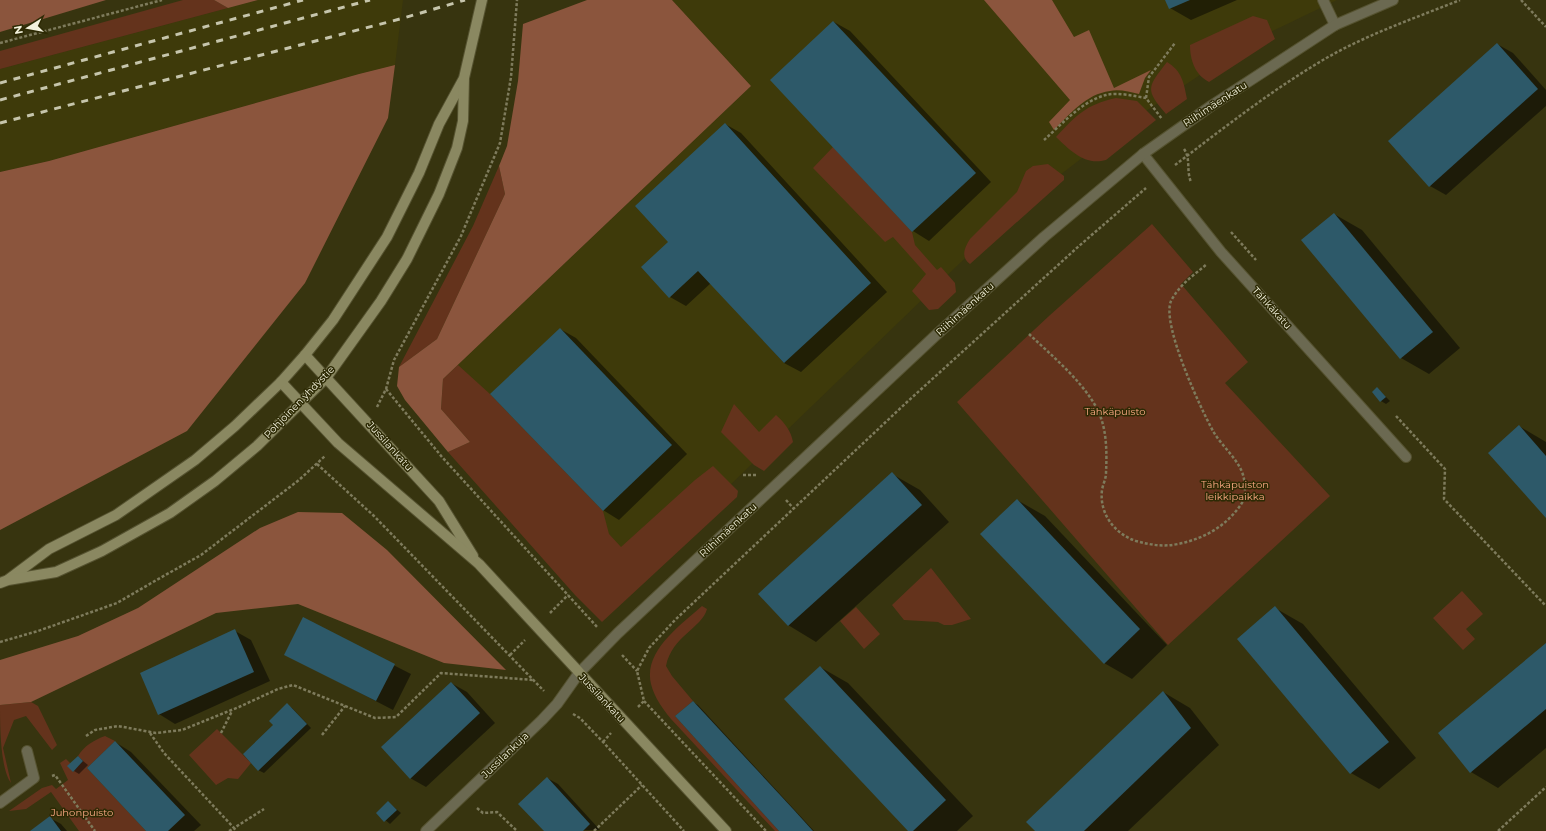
<svg xmlns="http://www.w3.org/2000/svg" width="1546" height="831" viewBox="0 0 1546 831" font-family="Montserrat,sans-serif">
	<style>
		.built { fill: #3e3a0a }
		.green { fill: #64331c }
		.forest { fill: #8b553d }
		.shadow { fill: #0007 }
		.building { fill: #2d5969 }
		.lines { fill: none; stroke-linecap: round; stroke-linejoin: round }
		.service-casing { stroke: #555230; stroke-width: 12 }
		.minor-casing { stroke: #555230; stroke-width: 12 }
		.tertiary-casing { stroke: #555230; stroke-width: 12 }
		.secondary-casing { stroke: #555230; stroke-width: 12 }
		.path { stroke: #7e7b5c; stroke-width: 2.5; stroke-dasharray: 3 2; stroke-linecap: butt }
		.service { stroke: #6b6951; stroke-width: 10 }
		.minor { stroke: #6b6951; stroke-width: 10 }
		.tertiary { stroke: #6b6951; stroke-width: 10 }
		.secondary { stroke: #8a8861; stroke-width: 10 }
		.rail { stroke: #c6c5ac; stroke-width: 3; stroke-dasharray: 7 7; stroke-linecap: butt }
		.labels { text-anchor: middle; dominant-baseline: central; stroke-width: 3; stroke-linejoin: round; paint-order: stroke }
		.street-label { font-size: 10px; fill: #f3f2dd; stroke: #2d2a04 }
		.park-label { font-size: 10px; fill: #fca984; stroke: #2d2a04 }
	</style>
	<rect width="100%" height="100%" fill="#37340f"/>
	<g class="built">
		<path d="M258,0h145l-8,65 -36,9 -310,87 -49,11v-103z"/>
		<path d="M672,0h665l-89,43 -123,82 -108,83 -289,279 -100,92 -185,-200 308,-293z"/>
	</g>
	<g class="green">
		<path d="M183,0h31l14,8 -228,61v-18z"/>
		<path d="M1253,16l14,4 8,19 -66,43c-14,-7 -19,-22 -19,-37z"/>
		<path d="M1167,62c15,9 17,21 20,37l-21,15c-21,-25 -19,-26 1,-52z"/>
		<path d="M1116,98l21,3 19,19 -50,40c-21,6 -35,-9 -50,-23 21,-22 29,-32 60,-39z"/>
		<path d="M833,147l79,85 3,13 22,25 4,-3 14,16 1,9 -18,17 -9,1 -17,-19 14,-17 -33,-37 -8,5 -72,-74z"/>
		<path d="M1048,164l16,12v4l-94,84c-10,-7 -5,-17 0,-25l47,-47 9,-21 7,-5z"/>
		<path d="M499,166l6,28 -68,145 -38,28 74,-141z"/>
		<path d="M1152,224l41,48 -12,12 67,78 -23,21 105,113 -162,149 -211,-243 92,-86z"/>
		<path d="M458,365l32,29 113,117 6,23 12,13 74,-67 18,-14 25,25 -1,6 -135,125 -27,-27 -127,-143 22,-10 -29,-33 2,-30z"/>
		<path d="M734,404l25,28 17,-17c9,8 15,16 17,27l-29,29 -10,-6 -33,-33z"/>
		<path d="M931,568l40,51 -19,6h-8l-6,-3 -34,-2 -12,-15z"/>
		<path d="M1462,591l21,23 -17,15 9,10 -12,11 -30,-32z"/>
		<path d="M702,606l5,3c-5,19 -35,27 -41,57l6,10 21,25 -18,15 104,115h-4l-104,-112c-8,-10 -17,-22 -20,-35 -8,-33 30,-59 51,-78z"/>
		<path d="M856,607l24,27 -16,15 -24,-28z"/>
		<path d="M31,702l7,4 19,39 -5,5 -26,-34 -12,4 -11,28 8,35c-11,-15 -11,-58 -11,-78z"/>
		<path d="M217,729l34,34 -13,16 -10,-1 -12,7 -27,-30z"/>
		<path d="M105,736l10,5 -28,27 59,63h-67l-28,-39 -25,17 -17,2 33,-23 10,-3 4,4 12,-9 -8,-17 6,-4 4,4 3,9 10,-11 -5,-5c6,-10 16,-16 27,-20z"/>
	</g>
	<g class="forest">
		<path d="M0,0h106l-106,32z"/>
		<path d="M214,0h44l-30,8z"/>
		<path d="M587,0h85l79,86 -308,293 -2,30 29,33 -22,10 -43,-52 -8,-14 2,-19 38,-28 68,-145 -6,-28 8,-20 11,-65 5,-57z"/>
		<path d="M984,0h68l22,37 15,-7 25,58 37,-18 -6,8 -6,16c-9,-2 -20,-5 -29,-3 -24,3 -40,23 -56,39l-5,-8 21,-22z"/>
		<path d="M395,65l-7,53 -83,165 -118,148 -187,99v-358l49,-11 310,-87z"/>
		<path d="M298,512l44,1 45,37 119,120 -62,-7 -146,-59 -82,9 -185,89 -31,3v-45l78,-24 60,-28 122,-80z"/>
	</g>
	<g class="shadow">
		<path d="M1166,0h71l-46,20 -21,-12z"/>
		<path d="M834,22l16,9 141,151 -62,59 -16,-10z"/>
		<path d="M1497,44l16,9 33,37v16l-100,89 -16,-9z"/>
		<path d="M725,124l16,9 146,159 -86,80 -17,-9 -73,-80 -25,23 -16,-9z"/>
		<path d="M1334,214l28,16 98,118 -31,26 -28,-16 -98,-117z"/>
		<path d="M560,329l16,9 111,116 -68,66 -16,-10z"/>
		<path d="M1377,388l13,13 -4,3 -5,-3z"/>
		<path d="M1519,426l27,16v75z"/>
		<path d="M892,474l28,16 29,32 -133,120 -28,-17z"/>
		<path d="M1017,500l28,16 122,129 -35,34 -28,-16z"/>
		<path d="M1275,608l28,16 113,134 -37,31 -28,-16z"/>
		<path d="M303,619l108,55 -18,36 -108,-56z"/>
		<path d="M235,631l16,9 19,41 -95,43 -16,-10z"/>
		<path d="M1546,644v104l-48,40 -27,-16z"/>
		<path d="M820,667l28,16 125,133 -16,15h-47z"/>
		<path d="M451,683l16,9 28,31 -69,64 -16,-9z"/>
		<path d="M1163,692l27,16 29,37 -91,86h-91z"/>
		<path d="M693,702l5,3 116,126h-34z"/>
		<path d="M287,705l5,3 19,20 -47,45 -6,-3 16,-45z"/>
		<path d="M115,742l16,10 70,73 -7,6h-46z"/>
		<path d="M78,757l10,8 -9,9 -5,-3z"/>
		<path d="M547,778l11,6 42,46 -54,1z"/>
		<path d="M388,802l13,11 -11,11 -13,-11z"/>
		<path d="M50,818l11,6 6,7h-35z"/>
	</g>
	<g class="building">
		<path d="M1165,0h25l-21,9z"/>
		<path d="M833,21l143,152 -64,59 -142,-152z"/>
		<path d="M1497,43l41,46 -109,98 -41,-46z"/>
		<path d="M725,123l146,160 -87,80 -86,-92 -29,27 -28,-31 27,-25 -33,-36z"/>
		<path d="M1334,213l99,119 -33,27 -99,-119z"/>
		<path d="M560,328l112,117 -69,66 -113,-117z"/>
		<path d="M1377,387l9,10 -6,5 -8,-10z"/>
		<path d="M1519,425l27,31v62l-58,-65z"/>
		<path d="M892,472l30,33 -134,121 -30,-32z"/>
		<path d="M1017,499l123,130 -36,35 -124,-130z"/>
		<path d="M1275,606l114,136 -39,32 -113,-135z"/>
		<path d="M303,617l92,47 -19,37 -92,-46z"/>
		<path d="M235,629l19,43 -96,43 -18,-42z"/>
		<path d="M1546,643v66l-76,64 -32,-40z"/>
		<path d="M820,666l126,134 -33,31h-5l-124,-132z"/>
		<path d="M451,682l29,31 -70,66 -29,-32z"/>
		<path d="M1163,691l28,37 -107,103h-49l-9,-9z"/>
		<path d="M693,701l101,109 19,21h-34l-104,-115z"/>
		<path d="M287,703l20,21 -49,47 -15,-17 30,-29 -4,-4z"/>
		<path d="M115,741l70,74 -17,16h-22l-59,-63z"/>
		<path d="M78,756l5,5 -10,11 -6,-6z"/>
		<path d="M547,777l43,47 -7,7h-39l-26,-27z"/>
		<path d="M388,801l9,9 -13,12 -8,-9z"/>
		<path d="M50,816l11,15h-31z"/>
	</g>
	<g class="lines">
		<g class="service-casing">
			<path id="service" d="M1323,0l12,25"/>
		</g>
		<g class="minor-casing">
			<g id="minor">
				<path d="M1143,154l78,98 185,205"/>
				<path d="M0,803l34,-25 -7,-27"/>
				<path d="M426,831l116,-111 15,-16 22,-31"/>
			</g>
		</g>
		<g class="tertiary-casing">
			<path id="tertiary" d="M579,673l39,-40 317,-297 109,-99 99,-83 68,-48 124,-81 58,-25"/>
		</g>
		<g class="secondary-casing">
			<g id="secondary">
				<path d="M305,355l134,146 34,55"/>
				<path d="M281,382l57,61 141,121 247,267"/>
				<path d="M9,579l40,-30 67,-34 79,-55 40,-34 46,-44 24,-27 28,-35 54,-83 32,-64 20,-49 24,-44"/>
				<path d="M0,583l8,-3 48,-8 46,-21 68,-38 45,-32 42,-35 69,-68 55,-77 26,-42 32,-65 18,-46 6,-27 1,-43 18,-78"/>
			</g>
		</g>
		<g class="path">
			<path d="M1521,0l25,27"/>
			<path d="M0,43l162,-43"/>
			<path d="M1146,98l3,-21 26,-34"/>
			<path d="M1044,140c18,-16 38,-39 62,-45 12,-3 28,1 40,3l16,21"/>
			<path d="M1184,149c7,10 2,21 7,33"/>
			<path d="M1175,165c46,-35 93,-72 143,-102 44,-27 95,-44 142,-63"/>
			<path d="M1231,232l25,28"/>
			<path d="M1029,334c22,21 50,44 66,71 12,20 12,45 11,68 0,6 -3,11 -4,17 -3,24 13,44 34,51 15,4 27,6 42,3 29,-6 52,-20 67,-46 0,-6 0,-13 -1,-19 -3,-18 -22,-32 -31,-48 -12,-22 -52,-107 -42,-130 8,-16 23,-26 36,-37"/>
			<path d="M386,389l56,68 156,171"/>
			<path d="M377,407l9,-18 8,-29 67,-124 39,-93 11,-66 6,-77"/>
			<path d="M1396,416l49,53 -1,30 102,107"/>
			<path d="M317,464l57,52 170,175"/>
			<path d="M743,475h15"/>
			<path d="M786,500l8,9"/>
			<path d="M550,613l18,-18"/>
			<path d="M0,642l38,-11 79,-28 36,-21 48,-27 98,-75 26,-24"/>
			<path d="M510,655l15,-15"/>
			<path d="M622,655l15,16"/>
			<path d="M644,701l122,130"/>
			<path d="M638,707l6,-6 -7,-30 12,-23 26,-28 232,-218 172,-156 67,-58"/>
			<path d="M573,714l7,4 23,24 81,89"/>
			<path d="M150,733l14,20 70,75 30,-19"/>
			<path d="M221,733l11,-22"/>
			<path d="M322,735l23,-29"/>
			<path d="M86,736l9,-6 23,-4 38,7 26,-3 57,-23 39,-18 15,-4 82,33 21,-1 45,-44 93,7"/>
			<path d="M603,742l8,-9"/>
			<path d="M52,776l3,-1 40,56"/>
			<path d="M477,808l6,5 14,-1 20,19"/>
			<path d="M229,831l5,-3 2,3"/>
			<path d="M594,831l48,-46"/>
			<path d="M1498,831l48,-44"/>
		</g>
		<use href="#service" class="service"/>
		<use href="#minor" class="minor"/>
		<use href="#tertiary" class="tertiary"/>
		<use href="#secondary" class="secondary"/>
		<g class="rail">
			<path d="M0,83l303,-83"/>
			<path d="M0,100l370,-100"/>
			<path d="M0,123l400,-104 65,-19"/>
		</g>
	</g>
	<g class="labels">
		<g class="street-label">
			<text transform="translate(1215 104) rotate(-33)">Riihimäenkatu</text>
			<text transform="translate(1272 308) rotate(48)">Tähkäkatu</text>
			<text transform="translate(965 309) rotate(-42)">Riihimäenkatu</text>
			<text transform="translate(299 402) rotate(-46)">Pohjoinen yhdystie</text>
			<text transform="translate(390 446) rotate(48)">Jussilankatu</text>
			<text transform="translate(728 530) rotate(-43)">Riihimäenkatu</text>
			<text transform="translate(602 698) rotate(47)">Jussilankatu</text>
			<text transform="translate(505 755) rotate(-44)">Jussilankuja</text>
		</g>
		<g class="park-label">
			<text x="1115" y="411">Tähkäpuisto</text>
			<text x="1235" y="484">Tähkäpuiston<tspan x="1235" dy="12">leikkipaikka</tspan></text>
			<text x="82" y="812">Juhonpuisto</text>
		</g>
	</g>
	<g transform="translate(28 28) rotate(259)" stroke="#2d2a04" stroke-width="3" paint-order="stroke">
	<path d="M0-3L7 15L0 10L-7 15Z" fill="#f3f2dd"/>
	<text y="-6" font-size="11" font-weight="bold" text-anchor="middle" fill="#f3f2dd">N</text>
	</g>
</svg>
